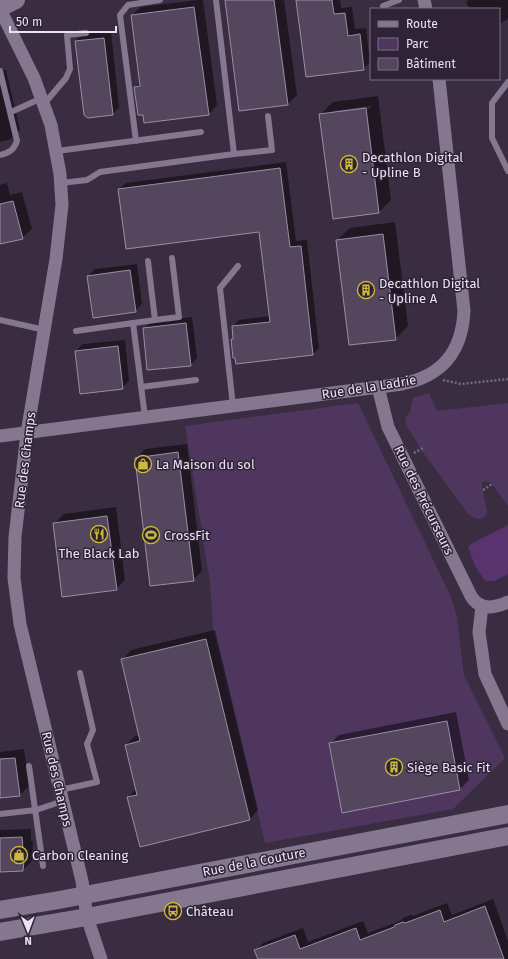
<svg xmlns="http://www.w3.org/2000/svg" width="508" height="959" viewBox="0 0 508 959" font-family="'Fira Sans',sans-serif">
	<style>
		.green { fill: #4f365f }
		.water { fill: #58336e }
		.shadow { fill: #0007; fill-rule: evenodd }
		.building { fill: #54465d; stroke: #9c8da7 }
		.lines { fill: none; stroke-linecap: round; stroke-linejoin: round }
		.path { stroke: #766b7e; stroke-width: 2.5; stroke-dasharray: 2 2; stroke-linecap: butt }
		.lane { stroke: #867790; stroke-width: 6 }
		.street { stroke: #867790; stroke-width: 13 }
		.secondary { stroke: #867790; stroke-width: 18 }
		.labels { text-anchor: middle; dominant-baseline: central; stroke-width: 3; stroke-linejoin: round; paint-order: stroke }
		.poi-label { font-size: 13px; fill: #ebe3f1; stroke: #302338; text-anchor: start }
		.street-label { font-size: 13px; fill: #ebe3f1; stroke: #302338 }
	</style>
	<rect width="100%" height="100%" fill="#3a2d42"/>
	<g class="green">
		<path d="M429,393l8,18 71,-8v103l-16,-22 -2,-2 -6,-1 -2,2v4l5,25c-3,10 -10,7 -18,3l-47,-64 -16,-26 -1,-6 5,-7 3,-14z"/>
		<path d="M358,403l93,194 6,20 7,58 41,83 -52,51 -188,34 -52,-214 -3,-47 -25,-156z"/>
	</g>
	<path class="water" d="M508,525v49l-14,7h-9l-10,-15 -7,-19 3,-3z"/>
	<g class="shadow">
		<path d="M198,0h5l14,105 -8,9h-65l-9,-27 5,-5 -8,-67 9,-8z"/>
		<path d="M226,0h58l13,95 -9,9z"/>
		<path d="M297,0h43l1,8 11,-1 3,22 11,-1 4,34 -7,7z"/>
		<path d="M468,0h40v19l-9,5v-15h-29l-4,-7z"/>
		<path d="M111,31l8,76 -6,7 -37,-73 7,-7z"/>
		<path d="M6,70l14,60 -9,9 -11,3v-71z"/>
		<path d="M378,96l13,104 -12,12 -58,-98 12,-12zM370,106l1,2 -38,5v-2z"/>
		<path d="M286,162l10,79 11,-1 12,108 -6,6 -81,-15 2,-2 -1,-11 6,-6 31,-4 -10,-85 -141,-42 7,-6z"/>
		<path d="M7,183l3,12 12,-3 10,37 -10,9 -22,5v-58z"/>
		<path d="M395,222l13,104 -13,13 -58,-99 13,-12z"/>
		<path d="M137,264l5,40 -7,7 -47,-35 7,-7z"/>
		<path d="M192,317l5,41 -7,7 -46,-36 7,-7z"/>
		<path d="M125,340l4,41 -7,7 -46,-37 7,-7z"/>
		<path d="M187,444l15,127 -9,9 -57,-121 9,-10z"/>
		<path d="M116,507l9,73 -9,9 -61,-66 9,-9z"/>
		<path d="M215,630l43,180 -9,10 -121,-23 8,-8 -10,-44 9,-9 5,-1 -18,-75 9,-10z"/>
		<path d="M456,712l13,68 -9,9 -130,-45 9,-9z"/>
		<path d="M24,749l5,37 -9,9 -20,2v-45z"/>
		<path d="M31,829v11l2,2 -1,19 -9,9 -23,1v-41z"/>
		<path d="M493,899l15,42v18h-249l-3,-9 7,-7 40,-15 5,14 55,-21 5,12 32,-12 3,-3 8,-3 2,1 34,-13 5,12z"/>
	</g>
	<g class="building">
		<path d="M225,0h49l14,105 -49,6z"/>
		<path d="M296,0h36l2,14 11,-1 3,23 12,-2 4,36 -58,7z"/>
		<path d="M194,7l15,108 -65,8 -1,-8h-5l-4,-28 6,-1 -9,-71z"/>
		<path d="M104,38l9,77 -25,3 -4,-3 -9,-74z"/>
		<path d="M366,108l13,105 -46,6 -14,-105z"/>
		<path d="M280,168l10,79 11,-1 12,109 -77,9 -1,-6h-2l-2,-19h2l-1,-13 38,-4 -11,-90 -133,17 -8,-60z"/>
		<path d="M13,201l10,38 -23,5v-40z"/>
		<path d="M383,234l13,106 -47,5 -13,-105z"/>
		<path d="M130,270l6,42 -43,6 -6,-42z"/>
		<path d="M186,323l5,43 -44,4 -4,-42z"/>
		<path d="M118,346l5,43 -43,5 -5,-43z"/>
		<path d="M178,452l16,129 -44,5 -15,-128z"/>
		<path d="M107,516l10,74 -55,7 -9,-74z"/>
		<path d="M206,639l44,181 -110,27 -13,-50 10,-2 -12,-50 15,-4 -19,-82z"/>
		<path d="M447,721l13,69 -118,23 -13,-70z"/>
		<path d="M15,758l5,38 -20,2v-39z"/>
		<path d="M22,837l1,12 2,2 -2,20 -23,1v-34z"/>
		<path d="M485,906l19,53h-246l-4,-9 41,-15 5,14 56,-21 4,12 34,-13 1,-2 8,-3 2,1 35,-13 4,12z"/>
	</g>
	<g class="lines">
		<g class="path">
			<path d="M443,380l18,4 47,-5"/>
			<path d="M414,453l9,-5"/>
			<path d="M483,490l9,-6"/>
		</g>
		<g class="lane">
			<path d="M383,6l16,-6"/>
			<path d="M0,71l17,70c-3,9 -8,12 -17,14"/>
			<path d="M508,82l-16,21v35l16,33"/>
			<path d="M44,104l22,-26 4,-9 -3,-34 19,-2"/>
			<path d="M11,112l31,-14"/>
			<path d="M136,141l-16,-126 8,-10 32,-5"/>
			<path d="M57,151l144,-19"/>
			<path d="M234,154l38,-4 -4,-34"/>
			<path d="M61,183l26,-3 13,-8 134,-18 -18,-154"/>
			<path d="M0,320l45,10"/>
			<path d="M155,320l24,-3 -7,-59"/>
			<path d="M133,323l12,94"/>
			<path d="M76,331l79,-11 -7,-59"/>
			<path d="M141,387l55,-7"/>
			<path d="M233,406l-13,-118 18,-22"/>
			<path d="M29,766l14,100"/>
			<path d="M60,790l37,-8 -10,-38 6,-14 -13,-57"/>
			<path d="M0,814l36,-4 27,-9"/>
		</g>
		<g class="street">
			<path d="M424,0l2,9"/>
			<path d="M0,9l34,69 17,47 9,49 2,31 -6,54 -29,174 -12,104 -1,41 6,46 62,257 5,36 14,42"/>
			<path d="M378,387l10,40 83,169c9,15 24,12 37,6"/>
			<path d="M0,436l402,-52c40,-8 60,-32 62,-73l-25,-232"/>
			<path d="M482,606l-3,26 6,42 23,50"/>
		</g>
		<g class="secondary">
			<path d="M0,8l16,-8"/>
			<path d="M0,910l59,-10 449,-86"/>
			<path d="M0,932l87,-15 421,-81"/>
		</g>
	</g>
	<defs>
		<g id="building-ring" transform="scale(0.9)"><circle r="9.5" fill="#302338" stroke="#cbba39" stroke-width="1.5"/><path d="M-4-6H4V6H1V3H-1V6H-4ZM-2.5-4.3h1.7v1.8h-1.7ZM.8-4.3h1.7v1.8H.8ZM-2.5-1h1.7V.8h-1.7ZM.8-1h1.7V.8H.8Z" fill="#cbba39"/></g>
		<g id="shop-ring" transform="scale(0.9)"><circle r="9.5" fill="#302338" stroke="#cbba39" stroke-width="1.5"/><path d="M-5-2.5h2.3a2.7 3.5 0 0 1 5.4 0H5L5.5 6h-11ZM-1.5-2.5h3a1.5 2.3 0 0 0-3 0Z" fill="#cbba39"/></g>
		<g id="restaurant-ring" transform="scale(0.9)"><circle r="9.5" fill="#302338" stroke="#cbba39" stroke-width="1.5"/><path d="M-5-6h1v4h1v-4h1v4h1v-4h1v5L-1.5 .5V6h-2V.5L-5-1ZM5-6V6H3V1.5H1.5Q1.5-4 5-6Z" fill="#cbba39"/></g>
		<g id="stadium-ring" transform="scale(0.9)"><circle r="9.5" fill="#302338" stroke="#cbba39" stroke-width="1.5"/><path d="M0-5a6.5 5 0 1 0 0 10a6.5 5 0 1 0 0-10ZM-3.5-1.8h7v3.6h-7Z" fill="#cbba39"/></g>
		<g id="bus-ring" transform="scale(0.9)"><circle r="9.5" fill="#302338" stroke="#cbba39" stroke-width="1.5"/><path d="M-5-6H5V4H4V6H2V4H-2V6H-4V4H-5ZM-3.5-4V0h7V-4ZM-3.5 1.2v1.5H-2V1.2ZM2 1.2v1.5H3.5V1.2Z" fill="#cbba39"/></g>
	</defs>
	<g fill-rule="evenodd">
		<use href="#building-ring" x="349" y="164"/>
		<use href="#building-ring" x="366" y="290"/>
		<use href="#shop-ring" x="143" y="464"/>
		<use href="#restaurant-ring" x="99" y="534"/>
		<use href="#stadium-ring" x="151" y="535"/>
		<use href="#building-ring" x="394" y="767"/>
		<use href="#shop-ring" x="19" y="855"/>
		<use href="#bus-ring" x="173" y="911"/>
	</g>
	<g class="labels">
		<g class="poi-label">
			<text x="362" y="157">Decathlon Digital<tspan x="362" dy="15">- Upline B</tspan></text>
			<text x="379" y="283">Decathlon Digital<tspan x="379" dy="15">- Upline A</tspan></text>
			<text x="156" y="464">La Maison du sol</text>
			<text x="164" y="535">CrossFit</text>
			<text x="99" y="553" text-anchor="middle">The Black Lab</text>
			<text x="407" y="767">Siège Basic Fit</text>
			<text x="32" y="855">Carbon Cleaning</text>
			<text x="186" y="911">Château</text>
		</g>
		<g class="street-label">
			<text transform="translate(369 387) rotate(-9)">Rue de la Ladrie</text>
			<text transform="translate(25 460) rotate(-83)">Rue des Champs</text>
			<text transform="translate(424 500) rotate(64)">Rue des Précurseurs</text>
			<text transform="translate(57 779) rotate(77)">Rue des Champs</text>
			<text transform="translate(254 862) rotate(-11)">Rue de la Couture</text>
		</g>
	</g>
	<rect x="370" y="8" width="130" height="72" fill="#302338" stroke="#7b7082"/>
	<rect x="378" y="21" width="20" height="6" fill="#867790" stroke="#7b7082"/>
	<text x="406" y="28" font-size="12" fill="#ebe3f1">Route</text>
	<rect x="378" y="38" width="20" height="12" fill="#4f365f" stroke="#7b7082"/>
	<text x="406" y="48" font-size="12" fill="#ebe3f1">Parc</text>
	<rect x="378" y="58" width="20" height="12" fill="#54465d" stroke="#7b7082"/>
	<text x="406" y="68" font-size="12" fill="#ebe3f1">Bâtiment</text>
	<g transform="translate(28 931) rotate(179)" stroke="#302338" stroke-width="3" paint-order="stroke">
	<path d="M0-3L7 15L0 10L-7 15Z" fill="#ebe3f1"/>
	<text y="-6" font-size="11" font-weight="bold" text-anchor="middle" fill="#ebe3f1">N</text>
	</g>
	<path d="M10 26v6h106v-6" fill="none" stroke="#ebe3f1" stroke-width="2"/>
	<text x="16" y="26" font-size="12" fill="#ebe3f1" stroke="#302338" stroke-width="3" paint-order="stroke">50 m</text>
</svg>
